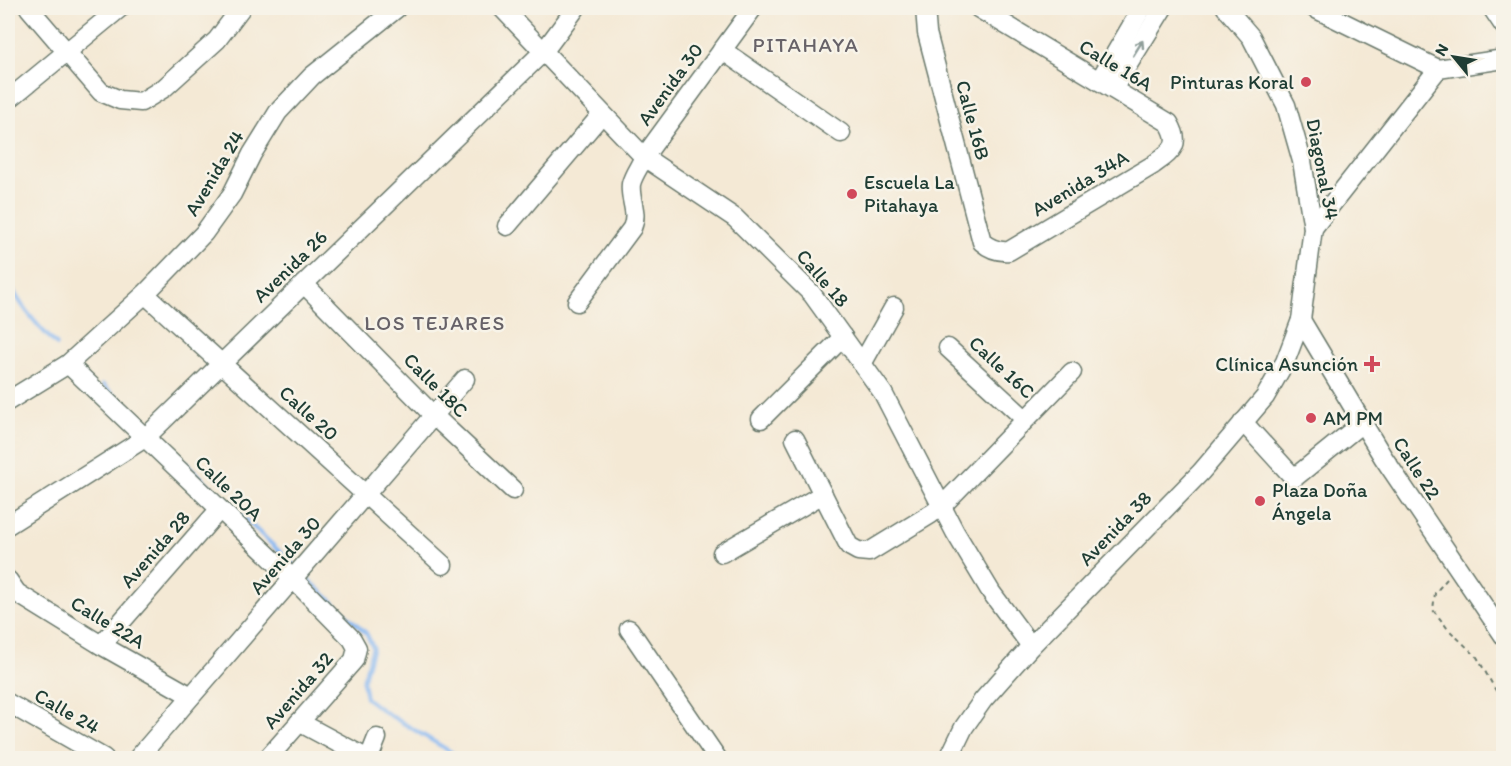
<svg xmlns="http://www.w3.org/2000/svg" width="1511" height="766" viewBox="0 0 1511 766" font-family="Itim,sans-serif">
	<style>
		.lines { fill: none; stroke-linecap: round; stroke-linejoin: round }
		.stream { stroke: #85b7f2; stroke-width: 4 }
		.minor-casing { stroke: #6a796c; stroke-width: 21 }
		.path { stroke: #6a796c; stroke-width: 2; stroke-dasharray: 4.5 4.5; stroke-linecap: butt }
		.minor { stroke: #fff; stroke-width: 18 }
		.oneway { stroke: #8f9e9a }
		.poi-dot { fill: #d1495b; stroke: #f7f3e8; stroke-width: 2 }
		.labels { text-anchor: middle; dominant-baseline: central; stroke-width: 5; stroke-linejoin: round; paint-order: stroke }
		.street-label { font-size: 20px; fill: #1f3d34; stroke: #f7f3e8 }
		.poi-label { font-size: 20px; fill: #1f3d34; stroke: #f7f3e8; text-anchor: start }
		.neighbourhood-label { font-size: 21px; letter-spacing: 1.5px; fill: #676268; stroke: #f7f3e8 }
	</style>
	<rect width="100%" height="100%" fill="#f7f3e8"/>
	<filter id="ink" filterUnits="userSpaceOnUse"><feTurbulence type="fractalNoise" baseFrequency=".0167" numOctaves="2"/><feDisplacementMap in="SourceGraphic" scale="12" xChannelSelector="R" yChannelSelector="G"/><feConvolveMatrix kernelMatrix="1 2 1 2 8 2 1 2 1" color-interpolation-filters="sRGB"/></filter>
	<filter id="wash" filterUnits="userSpaceOnUse"><feTurbulence type="fractalNoise" baseFrequency=".008" numOctaves="4" result="noise"/><feDisplacementMap in="SourceGraphic" scale="24" xChannelSelector="R" yChannelSelector="G"/><feGaussianBlur stdDeviation="1.35" result="paint"/><feColorMatrix in="noise" values="0 0 0 0 0 0 0 0 0 0 0 0 0 0 0 0 0 1.4 0 .05"/><feComposite in="paint" operator="in"/></filter>
	<g filter="url(#wash)">
		<rect width="100%" height="100%" fill="#f4e9d5"/>
		<g class="lines">
			<g class="stream">
				<path d="M8,280c11,25 29,46 49,65"/>
				<path d="M103,385l41,39"/>
				<path d="M162,441l132,124"/>
				<path d="M309,580l57,53 7,14 -10,34 3,17 17,13 68,41 6,6"/>
			</g>
		</g>
	</g>
	<g filter="url(#ink)">
		<g class="lines">
			<g class="minor-casing">
				<g id="minor">
					<path d="M29,8l72,84 19,8 21,2 23,-14 53,-48 24,-32"/>
					<path d="M502,8l142,149 91,61 77,76 71,99 72,139 36,60 40,54"/>
					<path d="M925,8l2,25 55,209c8,7 16,10 27,9l144,-86c17,-13 30,-19 16,-42l-191,-115"/>
					<path d="M1314,8l124,61"/>
					<path d="M1492,8l12,18"/>
					<path d="M722,50l119,83"/>
					<path d="M1438,69l66,-10"/>
					<path d="M1099,81l43,-73"/>
					<path d="M1113,89l50,-81"/>
					<path d="M8,100l112,-92"/>
					<path d="M507,226l95,-112"/>
					<path d="M1313,228l125,-159"/>
					<path d="M304,284l130,132 79,74"/>
					<path d="M145,294l298,271"/>
					<path d="M577,302l55,-74c7,-16 -3,-28 -1,-44 2,-9 9,-18 13,-27l109,-149"/>
					<path d="M1301,320l82,137 121,179"/>
					<path d="M948,348l77,71"/>
					<path d="M68,364l226,216 58,59 5,9 -3,12 -86,98"/>
					<path d="M862,364l32,-57"/>
					<path d="M8,401l60,-37 77,-70 59,-61 28,-39 20,-40 26,-42 34,-36 85,-68"/>
					<path d="M761,419l82,-82"/>
					<path d="M1243,422l51,56 68,-55"/>
					<path d="M795,439l54,107 9,5 11,1 62,-38 10,-7 131,-135"/>
					<path d="M8,525l137,-87 399,-387 32,-43"/>
					<path d="M722,553l101,-59"/>
					<path d="M8,580l9,13 84,52 90,51"/>
					<path d="M629,629l88,129"/>
					<path d="M101,645l118,-135"/>
					<path d="M8,703l96,55"/>
					<path d="M299,722l67,36"/>
					<path d="M138,758l327,-379"/>
					<path d="M369,758l8,-20"/>
					<path d="M949,758l15,-31 19,-27 48,-54 170,-174 64,-75 20,-35 16,-42 12,-92 -11,-67 -16,-56 -35,-68 -25,-29"/>
				</g>
			</g>
			<path class="path" d="M1447,579l-12,14 -2,17 15,19 29,28 27,48"/>
			<use href="#minor" class="minor"/>
		</g>
		<defs><path id="oneway-shaft" d="M-6 0H5M1.5-3L5.5 0L1.5 3" fill="none" stroke-width="1.6" stroke-linecap="round" stroke-linejoin="round" transform="scale(1.5)"/></defs>
		<use class="oneway" href="#oneway-shaft" transform="translate(1138 48) rotate(-58)"/>
	</g>
	<g class="poi-dot">
		<circle cx="1306" cy="82" r="6"/>
		<circle cx="852" cy="194" r="6"/>
		<path d="M1369 355h6v6h6v6h-6v6h-6v-6h-6v-6h6z"/>
		<circle cx="1311" cy="418" r="6"/>
		<circle cx="1260" cy="501" r="6"/>
	</g>
	<g class="labels">
		<g class="street-label">
			<text transform="translate(1116 65) rotate(31)">Calle 16A</text>
			<text transform="translate(670 84) rotate(-54)">Avenida 30</text>
			<text transform="translate(973 120) rotate(75)">Calle 16B</text>
			<text transform="translate(1323 169) rotate(79)">Diagonal 34</text>
			<text transform="translate(214 173) rotate(-59)">Avenida 24</text>
			<text transform="translate(1080 183) rotate(-31)">Avenida 34A</text>
			<text transform="translate(290 266) rotate(-44)">Avenida 26</text>
			<text transform="translate(823 278) rotate(49)">Calle 18</text>
			<text transform="translate(1002 367) rotate(43)">Calle 16C</text>
			<text transform="translate(436 385) rotate(45)">Calle 18C</text>
			<text transform="translate(309 413) rotate(42)">Calle 20</text>
			<text transform="translate(1417 468) rotate(57)">Calle 22</text>
			<text transform="translate(229 488) rotate(44)">Calle 20A</text>
			<text transform="translate(1115 528) rotate(-46)">Avenida 38</text>
			<text transform="translate(155 549) rotate(-49)">Avenida 28</text>
			<text transform="translate(285 555) rotate(-49)">Avenida 30</text>
			<text transform="translate(108 622) rotate(31)">Calle 22A</text>
			<text transform="translate(298 690) rotate(-49)">Avenida 32</text>
			<text transform="translate(67 711) rotate(30)">Calle 24</text>
		</g>
		<g class="poi-label">
			<text x="1294" y="82" text-anchor="end">Pinturas Koral</text>
			<text x="864" y="182">Escuela La<tspan x="864" dy="23">Pitahaya</tspan></text>
			<text x="1358" y="364" text-anchor="end">Clínica Asunción</text>
			<text x="1323" y="418">AM PM</text>
			<text x="1272" y="490">Plaza Doña<tspan x="1272" dy="23">Ángela</tspan></text>
		</g>
		<g class="neighbourhood-label">
			<text x="806" y="44">PITAHAYA</text>
			<text x="435" y="322">LOS TEJARES</text>
		</g>
	</g>
	<rect width="1511" height="766" fill="none" stroke="#f7f3e8" stroke-width="30"/>
	<g transform="translate(1454 57) rotate(300)" stroke="#f7f3e8" stroke-width="4.5" paint-order="stroke">
	<path d="M0-4.5L10 22L0 15L-10 22Z" fill="#1f3d34"/>
	<text y="-9" font-size="16" font-weight="bold" text-anchor="middle" fill="#1f3d34">N</text>
	</g>
</svg>
